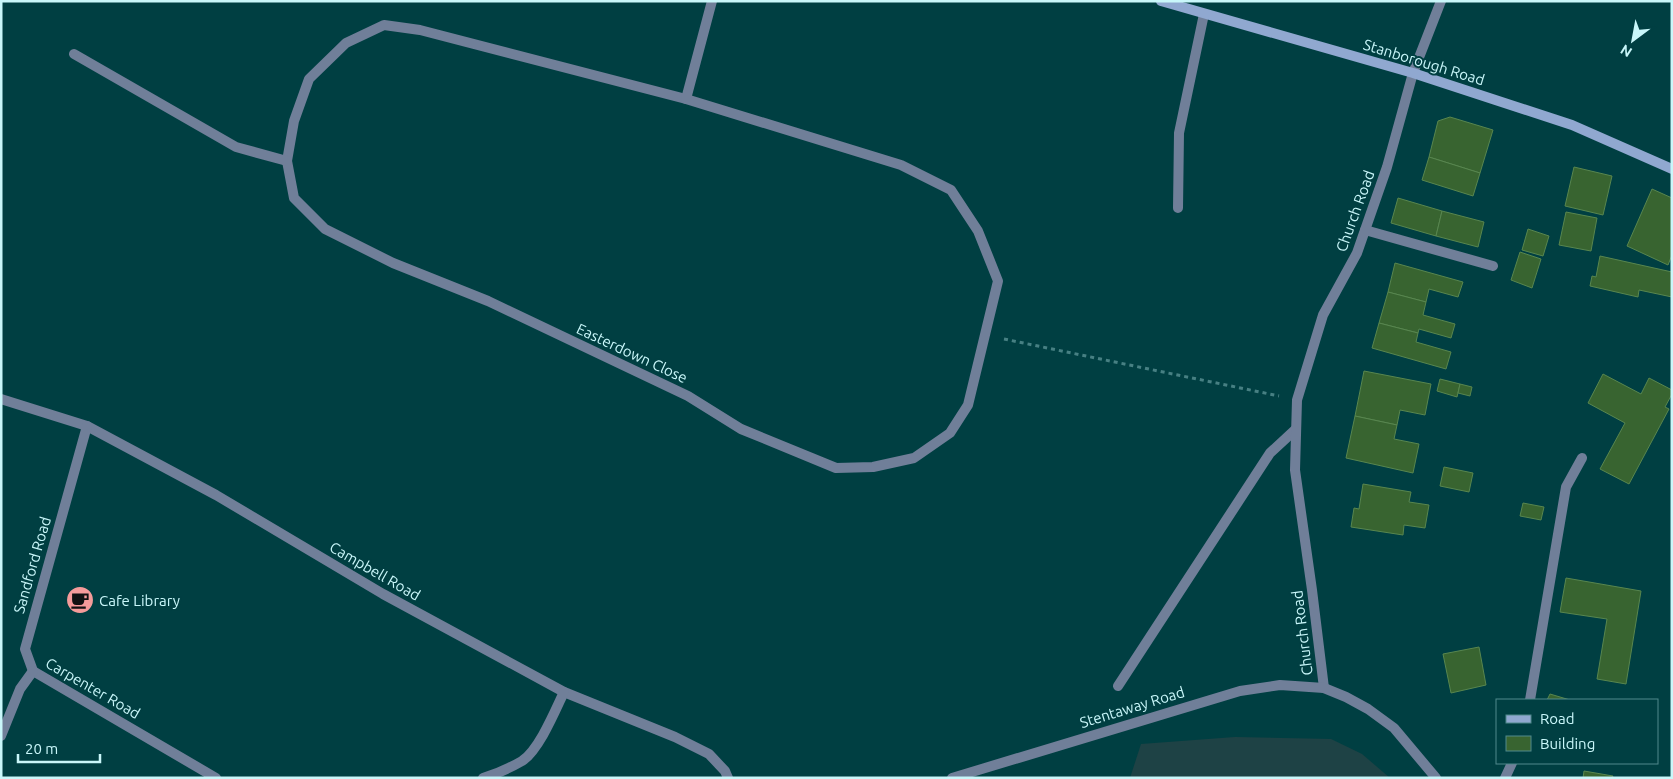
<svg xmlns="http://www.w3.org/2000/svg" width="1673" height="779" viewBox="0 0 1673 779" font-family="Ubuntu,sans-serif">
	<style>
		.built { fill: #1e4245 }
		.building { fill: #386430; stroke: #58864f }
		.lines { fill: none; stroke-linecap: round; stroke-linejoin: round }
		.path { stroke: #478083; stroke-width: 3; stroke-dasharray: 4 4; stroke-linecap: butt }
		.lane { stroke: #707f99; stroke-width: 10 }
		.street { stroke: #707f99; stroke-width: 10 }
		.secondary { stroke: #90a8d0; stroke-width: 10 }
		.labels { text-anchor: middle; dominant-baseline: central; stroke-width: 4; stroke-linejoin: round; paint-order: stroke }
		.street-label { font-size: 15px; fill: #c9f7fa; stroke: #003f42 }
		.poi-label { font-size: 15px; fill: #c9f7fa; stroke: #003f42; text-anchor: start }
	</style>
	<rect width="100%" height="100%" fill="#003f42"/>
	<path class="built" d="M1235,737l96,2 31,15 28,24h-260l11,-34z"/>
	<g class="building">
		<path d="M1450,117l43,13 -13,43 -51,-16 9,-36z"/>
		<path d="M1429,157l51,16 -7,23 -51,-16z"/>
		<path d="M1574,167l38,9 -9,39 -38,-9z"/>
		<path d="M1652,189l20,9v57l-4,10 -41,-19z"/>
		<path d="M1398,198l44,13 -6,25 -45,-13z"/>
		<path d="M1442,211l42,11 -6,25 -42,-11z"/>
		<path d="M1566,212l31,6 -6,33 -32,-6z"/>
		<path d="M1528,229l21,7 -6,20 -21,-6z"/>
		<path d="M1520,252l21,7 -9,29 -21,-8z"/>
		<path d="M1600,256l72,16v25l-33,-7 -1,7 -48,-11 2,-10 4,1z"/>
		<path d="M1395,263l68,19 -5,15 -29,-8 -3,13 -38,-10z"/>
		<path d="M1388,292l38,10 -3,13 32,9 -4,14 -32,-9 -1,4 -39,-10z"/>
		<path d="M1379,323l39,10 -2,9 35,10 -5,17 -74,-21z"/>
		<path d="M1364,371l67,13 -6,31 -25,-5 -3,15 -42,-9z"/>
		<path d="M1603,374l38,20 8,-16 23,12v4l-7,13 4,2 -40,75 -29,-15 25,-46 -37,-20z"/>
		<path d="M1440,379l20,5 -3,13 -20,-6z"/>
		<path d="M1460,384l12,3 -2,9 -12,-3z"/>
		<path d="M1355,416l42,9 -3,14 25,5 -6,29 -67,-15z"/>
		<path d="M1444,467l29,6 -4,19 -29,-6z"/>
		<path d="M1363,484l48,8 -2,10 20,3 -4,23 -21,-3 -1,10 -52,-8 3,-19 5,1z"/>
		<path d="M1523,503l21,4 -3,13 -21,-4z"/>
		<path d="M1566,578l75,13 -15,93 -29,-5 10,-60 -47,-7z"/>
		<path d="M1479,647l7,38 -35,8 -8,-39z"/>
		<path d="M1550,694l20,6h-23z"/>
		<path d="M1584,771l29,5 -1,2h-29z"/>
	</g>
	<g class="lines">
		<path class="path" d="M1004,339l275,57"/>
		<g class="lane">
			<path d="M1178,208l1,-75 25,-119"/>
			<path d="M1365,230l128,36"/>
			<path d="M1530,700l36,-213 16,-29"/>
			<path d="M1505,778l7,-15"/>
		</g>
		<g class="street">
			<path d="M384,25l36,5 266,69 215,66 50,25 27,41 20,50 -30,124 -18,28 -36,25 -41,9 -37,1 -95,-39 -53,-33 -200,-95 -95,-38 -68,-34 -31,-31 -7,-37 7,-40 15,-42 37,-36z"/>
			<path d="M74,54l162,93 51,14"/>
			<path d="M686,99l26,-98"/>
			<path d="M1,399l86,27 129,69 167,99 181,98 111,45 34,17 16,17 3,7"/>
			<path d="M33,671l-8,-22 62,-223"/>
			<path d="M33,671l183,107"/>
			<path d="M1118,686l152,-233 26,-24"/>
			<path d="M1324,688l-12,-98 -17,-120 2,-70 26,-85 34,-62 30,-86 26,-94 28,-72"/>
			<path d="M1,736l19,-47 13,-18"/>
			<path d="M483,778c13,-4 27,-10 39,-17 17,-11 33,-50 42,-69"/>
			<path d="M952,778l288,-87 40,-6 44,3 22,9 22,12 26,19 42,50"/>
		</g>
		<path class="secondary" d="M1161,1l252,72 159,52 100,44"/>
	</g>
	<defs>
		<g id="cafe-disc" transform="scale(1.4375)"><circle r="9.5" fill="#f59b9a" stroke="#003f42"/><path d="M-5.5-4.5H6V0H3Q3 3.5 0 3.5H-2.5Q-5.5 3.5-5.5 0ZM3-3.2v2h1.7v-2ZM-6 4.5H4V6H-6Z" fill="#111"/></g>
	</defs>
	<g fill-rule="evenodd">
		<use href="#cafe-disc" x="80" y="600"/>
	</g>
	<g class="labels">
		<g class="street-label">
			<text transform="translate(1424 62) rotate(17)">Stanborough Road</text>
			<text transform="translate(1355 211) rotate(-70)">Church Road</text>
			<text transform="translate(632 353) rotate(25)">Easterdown Close</text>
			<text transform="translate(32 565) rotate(-74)">Sandford Road</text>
			<text transform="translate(375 571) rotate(30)">Campbell Road</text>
			<text transform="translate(1302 633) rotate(-97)">Church Road</text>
			<text transform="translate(93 688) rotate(30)">Carpenter Road</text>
			<text transform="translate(1132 707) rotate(-17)">Stentaway Road</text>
		</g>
		<g class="poi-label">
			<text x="99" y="600">Cafe Library</text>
		</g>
	</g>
	<rect width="1673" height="779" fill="none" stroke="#c9f7fa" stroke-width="5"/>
	<rect x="1496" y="699" width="162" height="65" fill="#003f42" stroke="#50898c"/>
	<rect x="1506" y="715" width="25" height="8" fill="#90a8d0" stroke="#50898c"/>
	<text x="1540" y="724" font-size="15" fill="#c9f7fa">Road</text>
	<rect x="1506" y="736" width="25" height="15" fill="#386430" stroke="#50898c"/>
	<text x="1540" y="749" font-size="15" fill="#c9f7fa">Building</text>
	<g transform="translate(1633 40) rotate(212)" stroke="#003f42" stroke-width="4" paint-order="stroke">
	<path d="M0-4L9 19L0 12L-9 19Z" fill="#c9f7fa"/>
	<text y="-8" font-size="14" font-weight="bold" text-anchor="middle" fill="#c9f7fa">N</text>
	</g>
	<path d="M18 754v8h82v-8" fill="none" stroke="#c9f7fa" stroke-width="2.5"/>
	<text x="25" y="754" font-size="15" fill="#c9f7fa" stroke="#003f42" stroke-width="4" paint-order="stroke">20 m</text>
</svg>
